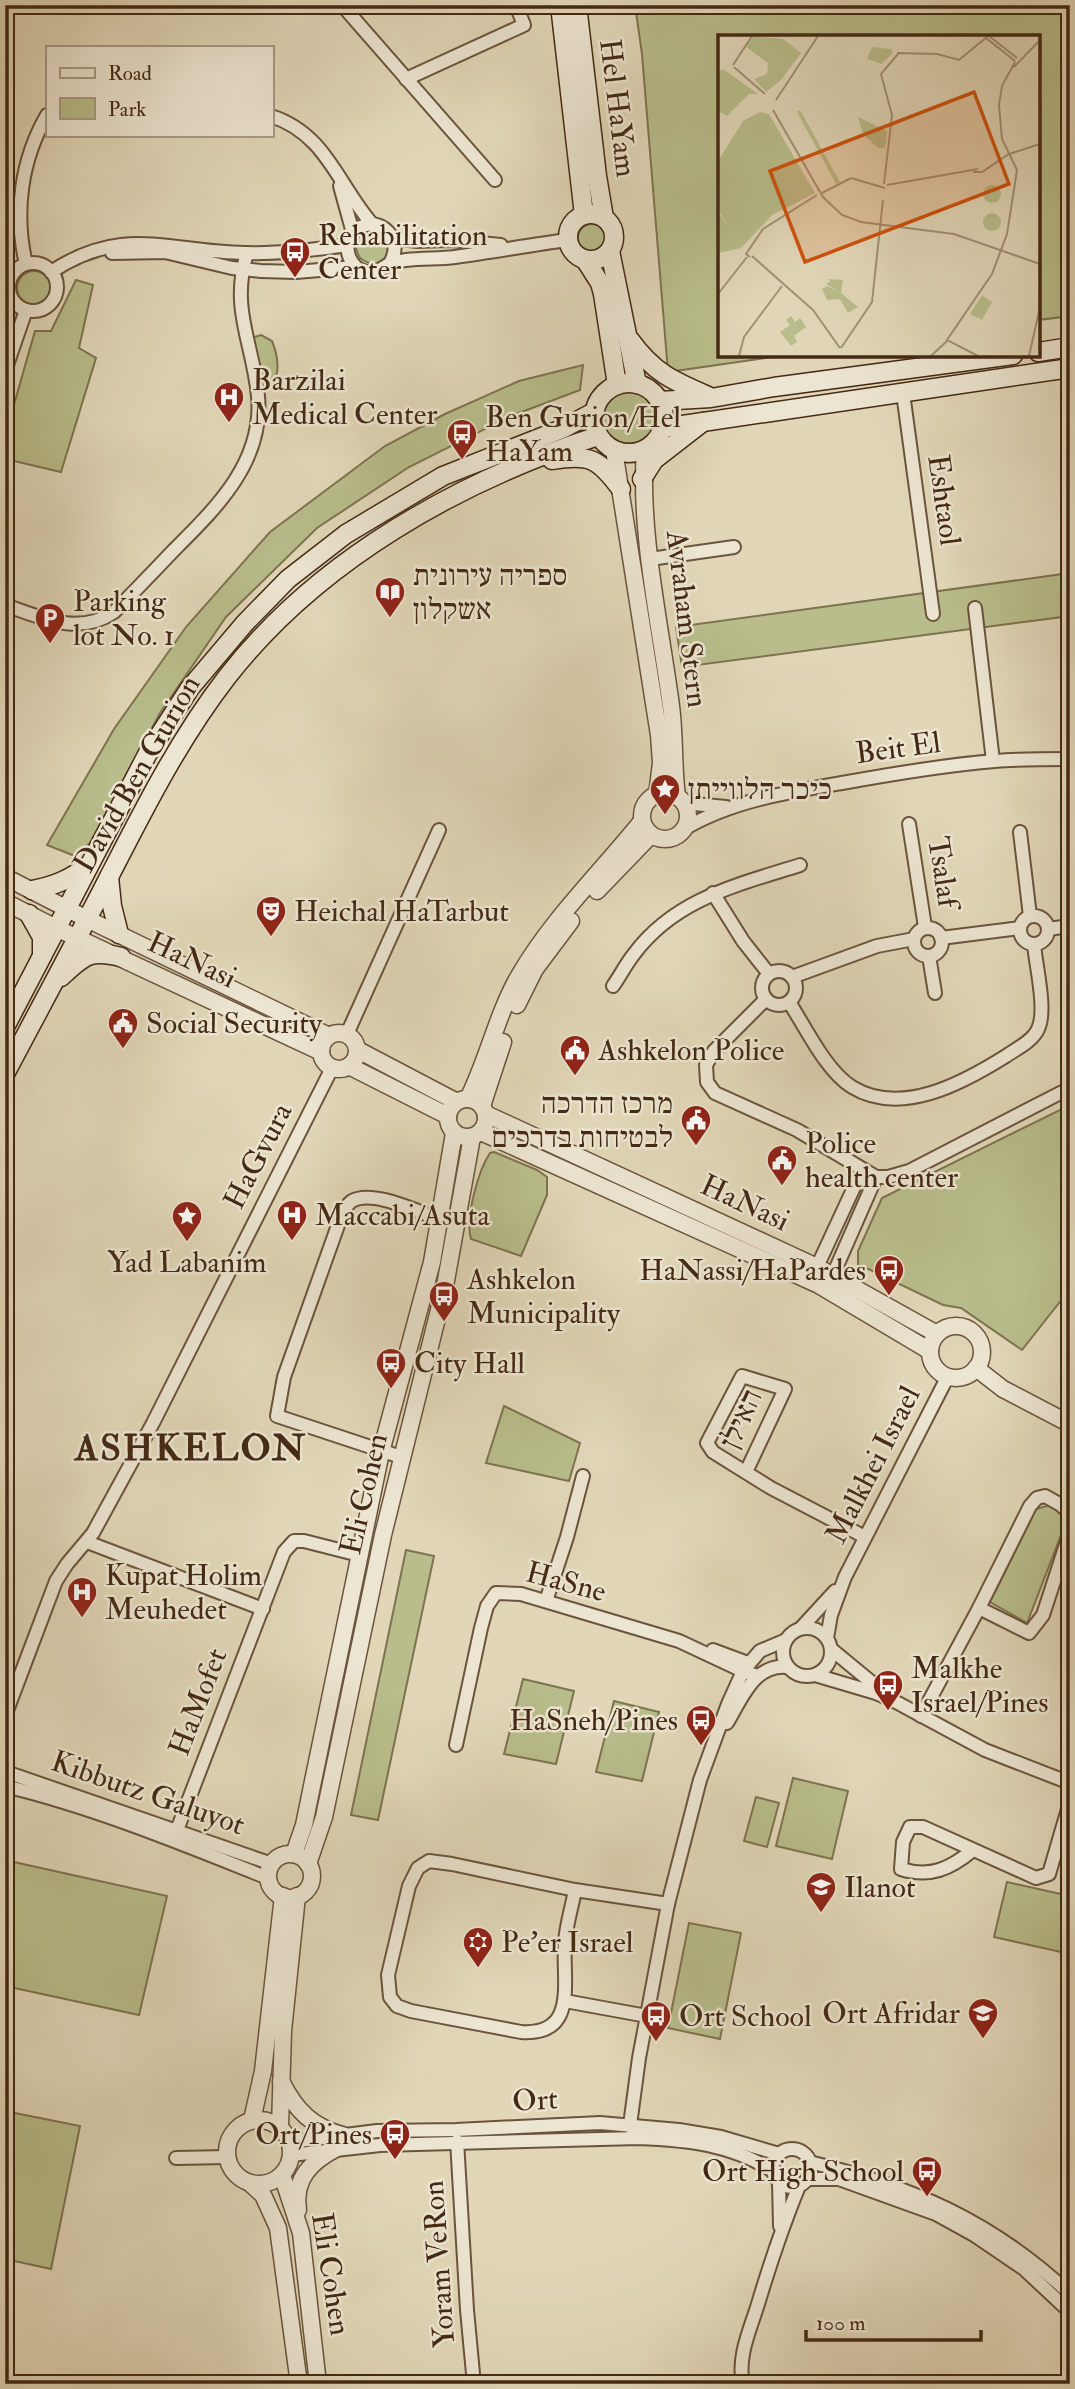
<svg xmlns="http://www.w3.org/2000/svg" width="1075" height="2389" viewBox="0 0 1075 2389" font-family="'IM FELL Double Pica','Frank Ruhl Libre',serif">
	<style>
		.green { fill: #b8bd8b; stroke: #7e7350; stroke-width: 2 }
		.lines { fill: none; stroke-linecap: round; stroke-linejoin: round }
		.minor-casing { stroke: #6b543d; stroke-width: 16 }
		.tertiary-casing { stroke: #6b543d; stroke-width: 19 }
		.secondary-casing { stroke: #442914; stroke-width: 21 }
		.minor { stroke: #ece5d1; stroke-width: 12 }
		.tertiary { stroke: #ece5d1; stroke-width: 16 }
		.secondary { stroke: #ece5d1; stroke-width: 18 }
		.labels { text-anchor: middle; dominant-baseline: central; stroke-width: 5; stroke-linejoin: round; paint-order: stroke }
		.street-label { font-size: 30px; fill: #442914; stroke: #ece5d1 }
		.poi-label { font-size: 30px; fill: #442914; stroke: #ece5d1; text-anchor: start }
		.district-label { font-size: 37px; font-weight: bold; letter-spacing: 2px; fill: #442914; stroke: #ece5d1 }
		.inset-road { fill: none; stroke: #a29176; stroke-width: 2 }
		.view { fill: #cf520d; fill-opacity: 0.15; stroke: #cf520d; stroke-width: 3.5 }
		.inset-edge { fill: none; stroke: #442914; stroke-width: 3.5 }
	</style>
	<rect width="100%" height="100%" fill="#e1d7b8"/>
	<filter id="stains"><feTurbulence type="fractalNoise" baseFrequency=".00286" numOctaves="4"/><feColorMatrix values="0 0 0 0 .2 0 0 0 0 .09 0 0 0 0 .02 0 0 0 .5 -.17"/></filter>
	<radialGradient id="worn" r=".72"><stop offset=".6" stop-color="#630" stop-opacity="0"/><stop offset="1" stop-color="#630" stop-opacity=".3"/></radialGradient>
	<g class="green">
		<path d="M635,5h435v311l-32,4v-283h-318v318h67l-119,17 -26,-318z"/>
		<circle cx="592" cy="238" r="14"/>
		<path d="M385,230l8,24c-12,9 -20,14 -33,4 -13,-24 5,-27 25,-28z"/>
		<circle cx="34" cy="288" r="17"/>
		<path d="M76,280l17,5 -14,63 17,10 -35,114 -56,-13v-23l30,-105h16z"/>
		<path d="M261,335l11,6c7,17 11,46 -12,49l-9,-52z"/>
		<path d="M583,365l-3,25 -69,26 -102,51 -92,61 -91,89 -66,96 -70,130 -15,13 -28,-11 67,-116 72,-102 84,-95 115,-86 60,-32 74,-33z"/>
		<circle cx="630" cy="420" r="28"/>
		<path d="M1070,573v43l-388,51 -6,-40z"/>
		<path d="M1070,1105v184l-48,61 -61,-42 -18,-3 -85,-41v-13l24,-53z"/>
		<path d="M494,1152l43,18 10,7v18l-26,61 -50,-17c-6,-21 7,-68 19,-86z"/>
		<path d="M504,1406l76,37 -11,38 -83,-18z"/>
		<path d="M1050,1505c12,6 13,12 13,25l-36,93 -37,-21 46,-93z"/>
		<path d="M406,1550l28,6 -56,264 -27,-5z"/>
		<path d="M523,1679l51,12 -18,73 -52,-10z"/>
		<path d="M614,1701l45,11 -17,69 -46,-9z"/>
		<path d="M793,1778l55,13 -16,68 -56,-13z"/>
		<path d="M756,1797l23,6 -12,44 -23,-6z"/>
		<path d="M5,1860l162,36 -28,119 -134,-29z"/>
		<path d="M1007,1882l63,14v58l-76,-17z"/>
		<path d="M689,1923l52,10 -21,106 -52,-11z"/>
		<path d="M5,2111l75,15 -29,143 -46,-10z"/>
	</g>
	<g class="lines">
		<g class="minor-casing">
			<g id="minor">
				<path d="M342,5l153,175"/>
				<path d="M406,79l118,-54 -8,-20"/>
				<path d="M271,116c56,18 67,70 102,109"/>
				<path d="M340,186l13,47"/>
				<path d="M393,238l24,3 33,-1 51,5"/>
				<path d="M112,253l53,-1 67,16 29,3 35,1 59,-5"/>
				<path d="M390,263c17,-28 -18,-53 -38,-29 -10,14 -2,35 15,38 11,2 14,-4 24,-9 3,-2 11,-2 15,-3 17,-2 33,-1 49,-3 37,-5 75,-12 112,-17"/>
				<circle cx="33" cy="287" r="24"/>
				<path d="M26,264c-12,-51 -5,-104 21,-149"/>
				<path d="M51,272c73,-48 116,-20 194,-19 34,1 69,-3 102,-8"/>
				<path d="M5,371l21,-61"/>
				<path d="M903,393l30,221"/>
				<path d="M650,559l84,-12"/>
				<path d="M5,605c37,13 74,31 109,7 20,-20 40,-41 60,-62 42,-42 90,-88 84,-154 -5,-53 -28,-87 -11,-143"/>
				<path d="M975,608l18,153"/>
				<path d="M683,803l43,4"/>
				<path d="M909,824l16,103"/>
				<path d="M684,829c47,-28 104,-37 158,-46 50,-9 102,-18 153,-22 25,-2 50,-2 75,-2"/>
				<path d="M1020,832l10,84"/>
				<path d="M713,893l30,48 26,33"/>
				<circle cx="1034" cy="930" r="14"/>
				<circle cx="928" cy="942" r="14"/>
				<path d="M1048,929l22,-3"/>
				<path d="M941,938l79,-10"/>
				<path d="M929,956l6,37"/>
				<circle cx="779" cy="988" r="17"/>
				<path d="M792,977l85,-31 37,-7"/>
				<path d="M613,986c7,-10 13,-22 21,-32 41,-55 103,-69 166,-89"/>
				<path d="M766,999l-52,52 -8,14 1,17 8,11 82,37 79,47h12l21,-6 161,-83"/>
				<path d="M789,1002c17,26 37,69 63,85 49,30 111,-4 154,-31 10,-7 27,-15 32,-27 9,-18 -2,-63 -4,-84"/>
				<path d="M347,1034l92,-204"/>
				<path d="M818,1275l-1,-8 45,-97"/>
				<path d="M826,1280l7,-5 43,-98"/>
				<path d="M401,1457l-124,-41 7,-39 58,-163c3,-4 6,-11 10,-13 20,-12 66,11 87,18"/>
				<path d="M746,1472l39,-83 -43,-13 -35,67 6,9 58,36 94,49"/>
				<path d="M87,1542l176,67"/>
				<path d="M546,1601l21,-64 16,-61"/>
				<path d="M979,1608l50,25 14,-18 27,-83"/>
				<circle cx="807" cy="1652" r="24"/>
				<path d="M801,1628l34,-37"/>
				<path d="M827,1638l4,-23 14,-38 103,-201"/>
				<path d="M831,1649l51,42"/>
				<path d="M713,1650l35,13"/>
				<path d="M815,1675l61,18 20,9 89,48 85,33"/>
				<path d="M5,1716l51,-135 11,-17 26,-31 60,-110 179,-355"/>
				<path d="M921,1716l58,-108 51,-102 7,-8 8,-2 16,9 9,9"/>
				<path d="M727,1723c15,-25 27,-59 60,-56"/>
				<path d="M456,1745l25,-117 6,-22 9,-13 25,1 158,47 64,30 14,5"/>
				<path d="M6,1772l266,92"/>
				<path d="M5,1786c91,22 177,58 263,92"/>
				<path d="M177,1830l107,-278 10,-11h10l55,14"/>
				<path d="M973,1850c-23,19 -43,28 -72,19l2,-27 7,-15h13l113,51 13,-4 21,-72"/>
				<path d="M575,1890c-3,17 -9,35 -10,53 -3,37 14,93 -44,89l-110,-21 -14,-5 -7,-9 -2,-22 21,-89 9,-18 11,-7 23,3 123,26 93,14"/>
				<path d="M565,2001l82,15"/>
				<path d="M638,2138l-8,-13 9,-67 29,-154 32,-124 28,-76 15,-33 17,-20 26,-11"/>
				<path d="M457,2141l10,169 7,74"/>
				<path d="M290,2142l87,-11 79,-1 144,-7 79,7 42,7 58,17"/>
				<circle cx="792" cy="2168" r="19"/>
				<path d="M291,2155l89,-10 258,-7c50,2 92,6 135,33"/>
				<path d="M176,2158l51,-1"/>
				<path d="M809,2162c103,24 183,59 261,132"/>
				<path d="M808,2179h31l97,35 38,21 50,34 46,43"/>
				<path d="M779,2182l1,44"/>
				<path d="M743,2384c-6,-27 7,-54 15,-80 12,-40 25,-79 41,-118"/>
			</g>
		</g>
		<g class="tertiary-casing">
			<g id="tertiary">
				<path d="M614,450l45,285 2,28 -4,32"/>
				<path d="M645,450c-6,82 15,173 26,256 4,30 2,60 6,91"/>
				<circle cx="665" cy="816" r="23"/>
				<path d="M5,877l82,42 242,117"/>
				<path d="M597,891l54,-56"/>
				<path d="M5,902l51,26 265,124"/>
				<path d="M517,1005l18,-36 36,-48"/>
				<circle cx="339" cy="1051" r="18"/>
				<path d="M358,1050l99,52"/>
				<path d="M349,1066l99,50"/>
				<circle cx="467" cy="1118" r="19"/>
				<path d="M468,1099c20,-40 29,-85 51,-123 33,-57 82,-104 123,-155"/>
				<path d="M482,1106l21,-64"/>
				<path d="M486,1114l331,153 120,67"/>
				<path d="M481,1132l338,153 111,66"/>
				<circle cx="956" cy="1352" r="26"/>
				<path d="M976,1368l27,21 67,35"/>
				<path d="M294,1854l10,-29 8,-39 69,-334 51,-190 22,-129"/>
				<circle cx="290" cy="1876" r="22"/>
				<path d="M308,1864l16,-47 59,-282 62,-249 27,-149"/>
				<path d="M281,2081c15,30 31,46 64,55"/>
				<circle cx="259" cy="2152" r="32"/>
				<path d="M252,2120l11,-49 20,-175"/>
				<path d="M280,2127l3,-96 14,-135"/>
				<path d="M282,2175l19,58 17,151"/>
				<path d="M250,2183l13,12 15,33 21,156"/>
				<path d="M298,2210c-5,-32 14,-49 39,-62"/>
			</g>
		</g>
		<g class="secondary-casing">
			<g id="secondary">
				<path d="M560,5l24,210"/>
				<path d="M577,5l20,171 7,42"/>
				<circle cx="591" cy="237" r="23"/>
				<path d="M610,251l27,133"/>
				<path d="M586,261l14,22 3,11 14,91"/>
				<path d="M630,340c24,33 43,41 78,56"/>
				<path d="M1038,352l32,-5"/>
				<circle cx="629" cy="418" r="35"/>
				<path d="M659,401l52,-3 63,-11 239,-32"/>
				<path d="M662,428l408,-60"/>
				<path d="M552,460c38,-6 46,-2 69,29"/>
				<path d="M642,479l12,-19 49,-38"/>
				<path d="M109,877l3,29 7,28"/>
				<path d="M32,890c22,-4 36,-10 54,-23"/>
				<path d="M29,914l13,23v19"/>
				<path d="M61,977c23,-21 28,-28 60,-20"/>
				<path d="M5,1027l143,-274 42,-65 55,-65 43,-44 58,-45 97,-58 119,-47 32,-17"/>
				<path d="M5,1074c35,-66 70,-131 104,-197 35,-68 70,-138 118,-200 91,-117 232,-196 371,-241"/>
			</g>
		</g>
		<use href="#minor" class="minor"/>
		<use href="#tertiary" class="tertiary"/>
		<use href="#secondary" class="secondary"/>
	</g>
	<defs>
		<g id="bus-pin" transform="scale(1.575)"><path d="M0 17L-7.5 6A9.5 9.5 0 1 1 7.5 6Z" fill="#8f2418" stroke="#ece5d1"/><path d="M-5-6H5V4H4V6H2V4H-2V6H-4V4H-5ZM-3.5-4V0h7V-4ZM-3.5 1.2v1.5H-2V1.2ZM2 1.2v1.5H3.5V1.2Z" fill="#fff"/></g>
		<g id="hospital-pin" transform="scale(1.575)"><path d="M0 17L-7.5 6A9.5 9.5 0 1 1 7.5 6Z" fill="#8f2418" stroke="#ece5d1"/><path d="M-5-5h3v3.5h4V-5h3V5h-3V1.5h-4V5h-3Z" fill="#fff"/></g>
		<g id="library-pin" transform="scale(1.575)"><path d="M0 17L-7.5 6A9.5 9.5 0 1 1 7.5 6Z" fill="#8f2418" stroke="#ece5d1"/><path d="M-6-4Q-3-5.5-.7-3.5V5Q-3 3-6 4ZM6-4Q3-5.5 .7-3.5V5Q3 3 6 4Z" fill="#fff"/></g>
		<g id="parking-pin" transform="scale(1.575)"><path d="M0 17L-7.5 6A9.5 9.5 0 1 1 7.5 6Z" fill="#8f2418" stroke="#ece5d1"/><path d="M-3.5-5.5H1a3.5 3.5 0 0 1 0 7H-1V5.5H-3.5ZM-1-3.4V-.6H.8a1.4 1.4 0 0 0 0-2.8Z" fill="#fff"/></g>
		<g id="sight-pin" transform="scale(1.575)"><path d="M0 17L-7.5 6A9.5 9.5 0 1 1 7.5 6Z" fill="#8f2418" stroke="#ece5d1"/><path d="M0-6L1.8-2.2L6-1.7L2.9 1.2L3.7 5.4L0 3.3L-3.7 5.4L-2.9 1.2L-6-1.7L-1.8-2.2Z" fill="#fff"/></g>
		<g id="theatre-pin" transform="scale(1.575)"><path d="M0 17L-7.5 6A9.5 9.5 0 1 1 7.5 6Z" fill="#8f2418" stroke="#ece5d1"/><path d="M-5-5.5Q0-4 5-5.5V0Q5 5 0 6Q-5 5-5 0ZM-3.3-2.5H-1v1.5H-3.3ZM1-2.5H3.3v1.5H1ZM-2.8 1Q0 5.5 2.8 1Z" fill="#fff"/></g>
		<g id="civic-pin" transform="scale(1.575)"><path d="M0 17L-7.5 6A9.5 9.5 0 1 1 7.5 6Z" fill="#8f2418" stroke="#ece5d1"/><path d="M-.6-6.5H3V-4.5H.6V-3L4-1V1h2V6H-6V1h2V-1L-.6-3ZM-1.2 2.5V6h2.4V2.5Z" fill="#fff"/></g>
		<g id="school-pin" transform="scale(1.575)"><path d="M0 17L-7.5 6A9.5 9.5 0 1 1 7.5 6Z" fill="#8f2418" stroke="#ece5d1"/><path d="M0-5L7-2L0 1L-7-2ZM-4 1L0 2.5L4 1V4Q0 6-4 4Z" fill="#fff"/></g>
		<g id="synagogue-pin" transform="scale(1.575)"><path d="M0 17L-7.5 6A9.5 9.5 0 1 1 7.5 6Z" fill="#8f2418" stroke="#ece5d1"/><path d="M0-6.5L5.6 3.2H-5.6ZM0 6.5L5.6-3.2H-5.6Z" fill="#fff"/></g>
	</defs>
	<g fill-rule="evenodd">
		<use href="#bus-pin" x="295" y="252"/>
		<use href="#hospital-pin" x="229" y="397"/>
		<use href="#bus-pin" x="462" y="434"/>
		<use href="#library-pin" x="390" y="592"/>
		<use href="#parking-pin" x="50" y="618"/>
		<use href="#sight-pin" x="665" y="789"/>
		<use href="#theatre-pin" x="271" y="911"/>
		<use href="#civic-pin" x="123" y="1023"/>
		<use href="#civic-pin" x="575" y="1050"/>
		<use href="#civic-pin" x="696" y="1120"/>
		<use href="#civic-pin" x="782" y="1160"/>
		<use href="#hospital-pin" x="292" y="1215"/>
		<use href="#sight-pin" x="187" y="1216"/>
		<use href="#bus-pin" x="889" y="1270"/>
		<use href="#bus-pin" x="444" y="1296"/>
		<use href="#bus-pin" x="391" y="1363"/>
		<use href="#hospital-pin" x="82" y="1592"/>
		<use href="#bus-pin" x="888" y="1685"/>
		<use href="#bus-pin" x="701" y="1720"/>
		<use href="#school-pin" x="821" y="1887"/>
		<use href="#synagogue-pin" x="478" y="1942"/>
		<use href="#school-pin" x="983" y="2013"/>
		<use href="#bus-pin" x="656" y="2016"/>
		<use href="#bus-pin" x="395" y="2134"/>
		<use href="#bus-pin" x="927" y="2171"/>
	</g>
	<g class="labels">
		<g class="street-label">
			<text transform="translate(618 108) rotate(83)">Hel HaYam</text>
			<text transform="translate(944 500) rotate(82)">Eshtaol</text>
			<text transform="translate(687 619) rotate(83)">Avraham Stern</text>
			<text transform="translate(898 748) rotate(-8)">Beit El</text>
			<text transform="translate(137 774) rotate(-60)">David Ben Gurion</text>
			<text transform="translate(943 872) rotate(81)">Tsalaf</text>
			<text transform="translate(192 960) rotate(25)">HaNasi</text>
			<text transform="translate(258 1156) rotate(-63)">HaGvura</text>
			<text transform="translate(745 1203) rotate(25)">HaNasi</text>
			<text transform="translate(741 1419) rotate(-65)">האילן</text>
			<text transform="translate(873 1465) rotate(-63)">Malkhei Israel</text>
			<text transform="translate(364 1494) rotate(-77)">Eli Cohen</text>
			<text transform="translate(566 1582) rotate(15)">HaSne</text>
			<text transform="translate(198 1702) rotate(-69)">HaMofet</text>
			<text transform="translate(148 1793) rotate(19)">Kibbutz Galuyot</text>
			<text transform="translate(535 2100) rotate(-3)">Ort</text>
			<text transform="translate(439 2264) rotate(-94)">Yoram VeRon</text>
			<text transform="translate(331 2274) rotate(81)">Eli Cohen</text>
		</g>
		<g class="poi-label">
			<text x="318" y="235">Rehabilitation<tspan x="318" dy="34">Center</tspan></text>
			<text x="252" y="380">Barzilai<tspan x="252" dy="34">Medical Center</tspan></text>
			<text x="485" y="417">Ben Gurion/Hel<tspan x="485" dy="34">HaYam</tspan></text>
			<text x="413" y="575">ספריה עירונית<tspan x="413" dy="34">אשקלון</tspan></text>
			<text x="73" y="601">Parking<tspan x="73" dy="34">lot No. 1</tspan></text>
			<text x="688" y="789">כיכר הלווייתן</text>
			<text x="294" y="911">Heichal HaTarbut</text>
			<text x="146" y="1023">Social Security</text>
			<text x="598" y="1050">Ashkelon Police</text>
			<text x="673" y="1103" text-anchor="end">מרכז הדרכה<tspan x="673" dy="34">לבטיחות בדרכים</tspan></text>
			<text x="805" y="1143">Police<tspan x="805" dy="34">health center</tspan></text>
			<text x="315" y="1215">Maccabi/Asuta</text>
			<text x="187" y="1262" text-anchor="middle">Yad Labanim</text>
			<text x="866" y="1270" text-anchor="end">HaNassi/HaPardes</text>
			<text x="467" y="1279">Ashkelon<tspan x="467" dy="34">Municipality</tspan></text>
			<text x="414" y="1363">City Hall</text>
			<text x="105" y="1575">Kupat Holim<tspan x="105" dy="34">Meuhedet</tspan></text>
			<text x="911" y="1668">Malkhe<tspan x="911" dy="34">Israel/Pines</tspan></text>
			<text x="678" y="1720" text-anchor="end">HaSneh/Pines</text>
			<text x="844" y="1887">Ilanot</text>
			<text x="501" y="1942">Pe'er Israel</text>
			<text x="960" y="2013" text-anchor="end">Ort Afridar</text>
			<text x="679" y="2016">Ort School</text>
			<text x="372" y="2134" text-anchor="end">Ort/Pines</text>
			<text x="904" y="2171" text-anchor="end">Ort High School</text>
		</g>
		<g class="district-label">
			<text x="191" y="1448">ASHKELON</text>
		</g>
	</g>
	<g transform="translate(718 35)">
		<rect width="322" height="322" fill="#e1d7b8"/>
		<path d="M35,1l30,3 18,14 -19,26 -16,13 -12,-13 13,-5 1,-11 -22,-16zM154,12l19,2 2,4 -12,11 -14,-5zM5,34l35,25h-9l-22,22 -9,-5v-39zM82,75l40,72 -4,2 -39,-72zM42,77l9,2 46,79 -43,22 -31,33 -23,5v-41l10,14 -10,-17v-48l25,-40zM140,82l29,14 -2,17h-7l-15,-14zM265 159a9 9 0 1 1 18 0a9 9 0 1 1-18 0ZM265 187a9 9 0 1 1 18 0a9 9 0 1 1-18 0ZM109,244l16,1 -2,13 17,14 -10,6 -8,-14 -13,1 -5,-11 5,-3 11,5 -12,-7 5,-3zM264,260l10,7 -10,18 -12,-6zM73,281l4,6 5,-4 6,9 -12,9 3,6 -6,4 -11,-14 10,-7 -4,-5z" fill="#b8bd8b"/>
		<path class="inset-road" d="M271,1l28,22M268,3l29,23M179,18l40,1 22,6 29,-24M15,30l19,-29M16,32l31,27M296,32l26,-27M58,65l42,-64M55,75l50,87 19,18 19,7 93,12 86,30M255,137h9l27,-18 31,-10M133,143l34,10M166,149l8,-69 -11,-41 17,-20M169,150l91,-16M104,158l29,-15M34,221l61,54 27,38M32,222l-4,-3 17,-25 54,-34M0,259l29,-37M123,313l31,-46 11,-102M21,321l5,-19 38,-51M213,321l16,-15M260,321l-31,-16 45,-66 15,-40 10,-64 -15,-31 -3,-34 3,-19 13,-24M311,321l11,-49"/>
		<path class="view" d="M256,57l35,92 -204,78 -35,-91z"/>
		<rect width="322" height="322" class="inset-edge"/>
	</g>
	<rect width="1075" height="2389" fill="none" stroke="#e1d7b8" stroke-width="28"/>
	<rect x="7" y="7" width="1061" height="2375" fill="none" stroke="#442914" stroke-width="3.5"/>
	<rect x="14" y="14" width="1047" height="2361" fill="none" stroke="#442914" stroke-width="2"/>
	<rect x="46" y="46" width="228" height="91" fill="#ece5d1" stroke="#a99a85" stroke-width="2"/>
	<rect x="60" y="68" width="35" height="10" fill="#ece5d1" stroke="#a99a85" stroke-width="2"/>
	<text x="108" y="80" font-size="21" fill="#442914">Road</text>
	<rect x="60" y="98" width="35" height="21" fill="#b8bd8b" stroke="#a99a85" stroke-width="2"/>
	<text x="108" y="116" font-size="21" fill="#442914">Park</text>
	<path d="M806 2330v10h175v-10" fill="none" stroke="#442914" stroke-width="3.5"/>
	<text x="816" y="2330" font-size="21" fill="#442914" stroke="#ece5d1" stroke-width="5" paint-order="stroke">100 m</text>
	<rect width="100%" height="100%" filter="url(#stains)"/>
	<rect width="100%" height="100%" fill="url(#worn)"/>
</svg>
